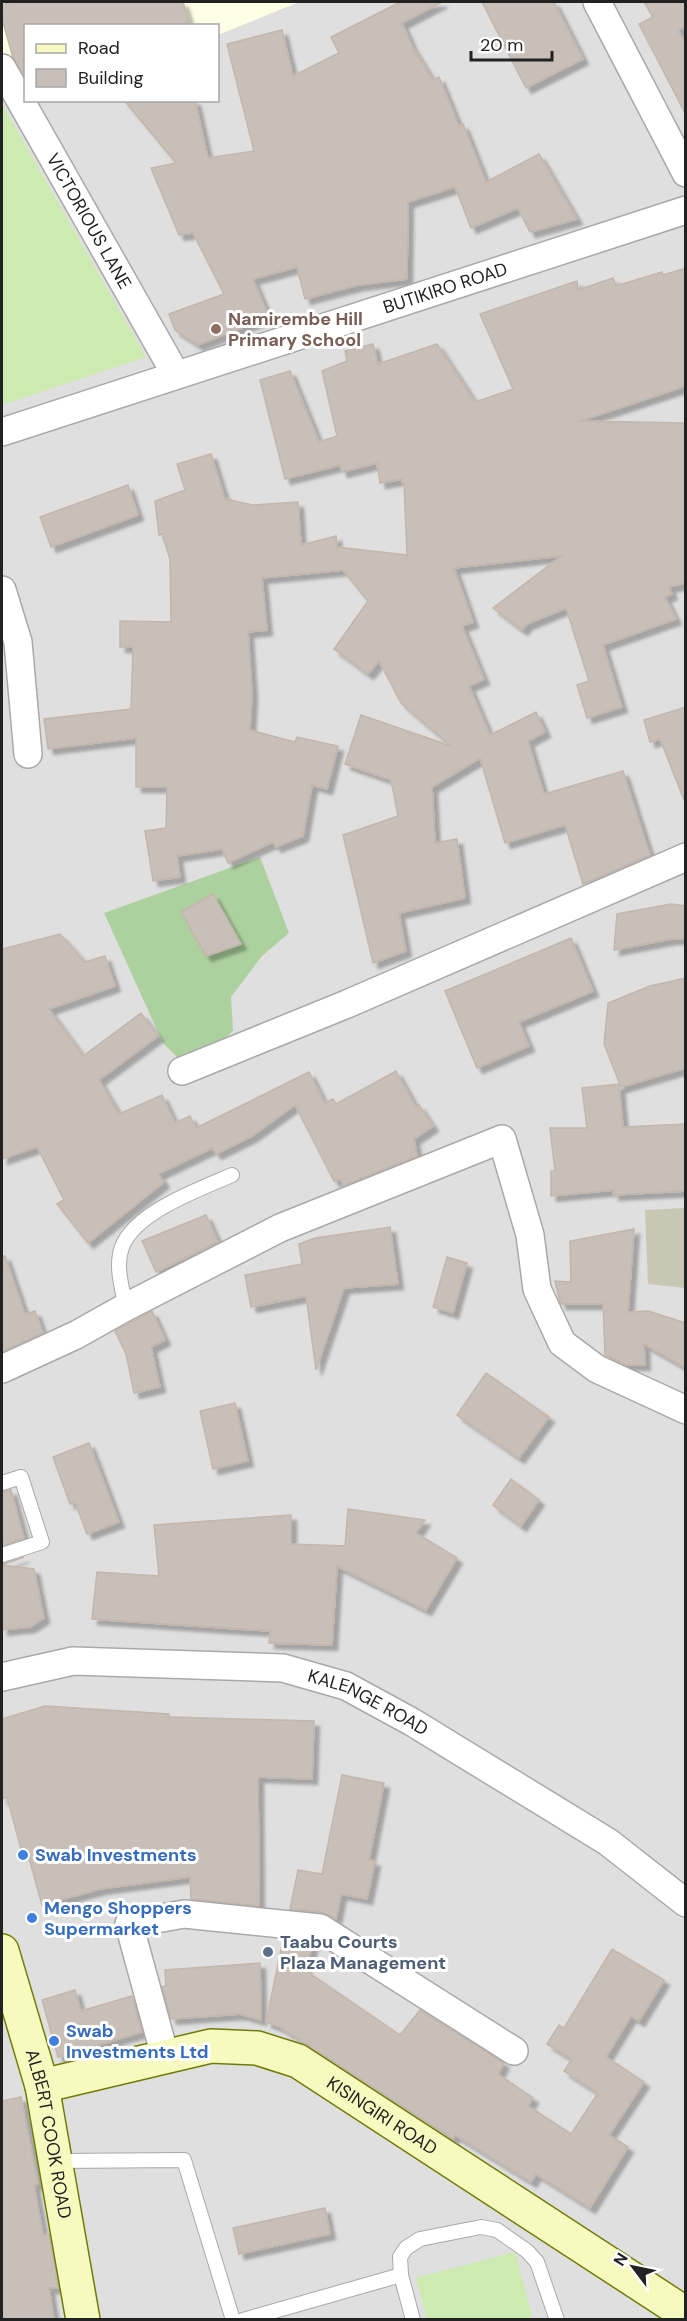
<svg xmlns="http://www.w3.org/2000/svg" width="687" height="2321" viewBox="0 0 687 2321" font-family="'DM Sans',sans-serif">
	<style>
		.residential { fill: #e0dfdf; fill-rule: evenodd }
		.education { fill: #ffffe5 }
		.construction { fill: #c7c7b4 }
		.grass { fill: #cdebb0 }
		.forest { fill: #add19e }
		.building { fill: #c7bfb8; stroke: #c4b6ab; stroke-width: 1.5; filter: url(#shadow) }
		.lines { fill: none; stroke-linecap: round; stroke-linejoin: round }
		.lane-casing { stroke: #a9a9a9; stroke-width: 16 }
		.street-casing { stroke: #a9a9a9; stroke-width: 30 }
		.secondary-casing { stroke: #707d05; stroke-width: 36 }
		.lane { stroke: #fff; stroke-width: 14 }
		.street { stroke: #fff; stroke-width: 27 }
		.secondary { stroke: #f7fabf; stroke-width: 33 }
		.education-dot { fill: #8d6e63; stroke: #fff; stroke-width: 2 }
		.shop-dot { fill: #3f7fe0; stroke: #fff; stroke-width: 2 }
		.service-dot { fill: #5c6f8a; stroke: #fff; stroke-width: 2 }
		.labels { text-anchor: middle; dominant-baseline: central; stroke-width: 6; stroke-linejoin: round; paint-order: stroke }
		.street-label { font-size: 18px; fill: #222; stroke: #fff }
		.education-label { font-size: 18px; font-weight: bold; fill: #785e54; stroke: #fff; text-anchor: start }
		.shop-label { font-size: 18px; font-weight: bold; fill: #366cbe; stroke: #fff; text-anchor: start }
		.service-label { font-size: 18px; font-weight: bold; fill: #4e5e75; stroke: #fff; text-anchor: start }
	</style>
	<defs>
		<filter id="shadow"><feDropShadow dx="5.5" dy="5.5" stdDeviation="1.5" flood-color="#0004"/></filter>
	</defs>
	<rect width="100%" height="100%" fill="#f2efe9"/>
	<path class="residential" d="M2,2h683v2317l-683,1zM26,26h192v74h-192z"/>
	<path class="education" d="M2,2h297l-81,33v-9h-192l-1,73 -23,-40z"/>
	<path class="construction" d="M685,1208v80l-37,-4 -3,-74z"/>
	<g class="grass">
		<path d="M2,104l144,253 -144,48z"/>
		<path d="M515,2252l18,67h-106l-11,-41z"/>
	</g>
	<path class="forest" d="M260,857l29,76 -27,23 -31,41 2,34 -29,25 -23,5 -18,-18 -59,-130z"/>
	<g class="building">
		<path d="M11,2h172l7,24h-164v52l-13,-20 -11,-39v-14z"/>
		<path d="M400,2h42l-40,21 11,25 20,32 6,-3 20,49 4,-2 23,58 53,-28 38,65 -47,13 -12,-24 -47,20 -16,-41 -47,15 -1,77 -49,6 -53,14 -8,-32 -44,12 16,38 -71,28 -23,-15 -6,-16 55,-20 -31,-61 -14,2 -28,-67 25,-5 -52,-63h71l13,58 46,-7 -27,-107 55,-14 11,46 46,-23 -8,-16z"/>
		<path d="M482,2h72l29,57 -57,29z"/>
		<path d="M644,2h42v24l-8,4 8,15v70l-47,-91 14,-7z"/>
		<path d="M686,268v118l-106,35 106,2v160l-17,4 3,7 -7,3 11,22 -73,26 19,62 -35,11 -10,-33 12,-4 -23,-73 -39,16 -5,6 -29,-22 68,-52 -107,12 19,54 -11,4 22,53 -15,7 21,49 46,-23 9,20 -17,9 16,53 79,-23 27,84 -67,29 -18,-59 -60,18 -25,-85 -48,29 3,56 22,-4 8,59 -66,15 7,38 -33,12 -30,-128 55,-19 -7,-36 -46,-16 16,-49 90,31 -50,-43 -22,-42 -11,13 -34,-25 34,-48 -25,-31 -81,8 5,52 -19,2 4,62 -2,36 45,12 2,-5 41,9 -11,43 -15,-4 -9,51 -27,11 -3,-5 -45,21 -6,-14 -45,7 3,21 -27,4 -8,-50 21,-3 1,-41h-31v-49l-88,11 -4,-30 87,-10 2,-62h-13v-26l51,1 -1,-63 -8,-25 -3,1 -4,-34 30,-11 -8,-26 34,-10 14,45 28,6 45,-3 3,43 35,-9 1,11 70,8 -3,-72h-2v-4l-22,4 -3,-20 -35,9 -2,-7 -55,14 -25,-99 30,-9 29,71 18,-6 -15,-65 25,-10 -2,-10 28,-7 5,20 59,-20 38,58 38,-13 -33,-75 97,-33 1,9 35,-12 3,8 46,-14 1,3z"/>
		<path d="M128,485l10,30 -87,32 -11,-30z"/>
		<path d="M686,707v93h-2l-24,-61 -10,3 -6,-22z"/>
		<path d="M213,894l28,50 -35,12 -25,-44z"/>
		<path d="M671,904l15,2v33h-15l-57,11 3,-36z"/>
		<path d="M60,934l25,28 20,-6 10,30 -66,23 34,47 58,-43 17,23 -59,44 20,34 43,-19 13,28 15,-7 6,12 113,-56 16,31 8,-4 3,5 60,-33 20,36 3,-2 14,21 -19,13 3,17 -74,30 -2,-7 -7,2 -39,-76 -43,31 -36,18 -4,-6 -54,26 6,8 -76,61 -31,-39 7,-4 -27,-53 -35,12v-210z"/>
		<path d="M571,938l22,53 -74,31 10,24 -52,22 -32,-77z"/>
		<path d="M686,978v90l-65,19 -17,-43 4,-41 42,-17z"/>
		<path d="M619,1084l4,43 63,-3v67l-73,4 1,-5 -63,6v-25h4l-5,-43h37l-5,-40z"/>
		<path d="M206,1215l12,27 -62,30 -14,-31z"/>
		<path d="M390,1227l8,57 -54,4 -28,82 -10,-74 -55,11 -6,-32 57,-11 -3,-20 16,-6z"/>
		<path d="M634,1229l-6,83 20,-1 38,12v45l-42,-24 1,21h-19l-21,-10 -2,-51h-42l-1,-2 -5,-21 16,1 -1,-41z"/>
		<path d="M2,1256h3l20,58 10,-3 8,22 -41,19z"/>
		<path d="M447,1257l20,6 -14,50 -20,-6z"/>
		<path d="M152,1311l13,29 -14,7 9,40 -26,6 -8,-39 -11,-23z"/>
		<path d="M486,1373l63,44 -30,41 -62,-43z"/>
		<path d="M235,1403l13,58 -35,8 -13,-58z"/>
		<path d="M89,1443l30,79 -32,12 -12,-32 -5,2 -17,-47z"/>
		<path d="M511,1479l28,21 -18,26 -28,-21z"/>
		<path d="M11,1490l13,48 -22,8v-54z"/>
		<path d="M348,1509l77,11 -9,13 41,25 -31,52 -89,-44 -5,79 -63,-2 1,-12 -178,-12 5,-47 62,4 -5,-51 137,-10v29l54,2z"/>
		<path d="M24,1557l-22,8 32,4 10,49 -14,9 -28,3v-66z"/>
		<path d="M45,1706l124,8v3l145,4 -2,58 -54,-2 1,129 -68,-7 -1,-22 -90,12 -58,16 -15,-54 -5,2 -15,-56 -5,2v-80z"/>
		<path d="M342,1775l42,8 -15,77 6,1 -8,38 -26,-5 -5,25 -14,-7 -32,-3 8,-39 24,4z"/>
		<path d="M283,1940l30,3 -8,27 95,65 20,-25 84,53 -6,11 35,24 -5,8 43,28 27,-41 -34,-22 8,-12 -25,-15 12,-19 5,3 48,-79 52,31 -25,41 -8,-5 -25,41 38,25 -35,53 19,12 -38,61 -54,-34 -5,8 -76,-47 -2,4 -173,-112 -14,-5z"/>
		<path d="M260,1963l1,57 -21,-6 -69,5 -9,-32 4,-1 -1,-16z"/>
		<path d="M75,1990l6,21 51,-15 10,36 -84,25 -16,-57z"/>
		<path d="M21,2097l17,87 -4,1 9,50 6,-1 9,54h-9l5,31h-52v-218z"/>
		<path d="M325,2208l5,26 -91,20 -6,-26z"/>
	</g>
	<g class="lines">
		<g class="lane-casing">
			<g id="lane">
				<path d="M126,1307c-4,-19 -11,-41 -4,-60 13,-35 78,-58 110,-72"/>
				<path d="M2,1483l19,-6 21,65 -40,13"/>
				<path d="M57,2161l127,-1 49,160"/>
				<path d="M243,2320l158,-45"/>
				<path d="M413,2320l-12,-45 -1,-18 6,-9 14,-9 61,-12 16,3 30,21 10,11 20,58"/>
			</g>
		</g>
		<g class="street-casing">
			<g id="street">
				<path d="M597,2l89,171"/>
				<path id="s1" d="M2,68l173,305"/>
				<path id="s2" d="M2,432l684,-222"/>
				<path d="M2,590l16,52 10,112"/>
				<path d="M182,1071l165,-67 339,-147"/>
				<path d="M2,1369l74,-34 50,-28 154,-79 222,-89 28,96 7,54 25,54 35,26 89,41"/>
				<path id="s3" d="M2,1677l71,-16 210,7 63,18 66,36 196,120 78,61"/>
				<path d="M165,2056l-36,-132 55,-10 136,14 194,123"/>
			</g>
		</g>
		<g class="secondary-casing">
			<g id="secondary">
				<path id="s4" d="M2,1951l40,135 41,234"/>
				<path id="s5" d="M42,2086l169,-40 46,2 41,13 388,253"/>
			</g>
		</g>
		<use href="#lane" class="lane"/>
		<use href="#street" class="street"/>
		<use href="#secondary" class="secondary"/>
	</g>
	<circle class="education-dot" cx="216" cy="329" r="6"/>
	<g class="shop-dot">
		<circle cx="23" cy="1855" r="6"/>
		<circle cx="32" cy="1918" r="6"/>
		<circle cx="54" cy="2041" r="6"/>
	</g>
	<circle class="service-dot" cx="268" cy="1952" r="6"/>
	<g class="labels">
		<g class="street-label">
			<text stroke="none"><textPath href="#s1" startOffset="176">VICTORIOUS LANE</textPath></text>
			<text stroke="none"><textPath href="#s2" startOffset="466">BUTIKIRO ROAD</textPath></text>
			<text stroke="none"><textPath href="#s3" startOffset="375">KALENGE ROAD</textPath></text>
			<text stroke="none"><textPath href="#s5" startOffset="363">KISINGIRI ROAD</textPath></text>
			<text stroke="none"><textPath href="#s4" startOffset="189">ALBERT COOK ROAD</textPath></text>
		</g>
		<g class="education-label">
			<text x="228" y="319">Namirembe Hill<tspan x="228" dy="21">Primary School</tspan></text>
		</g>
		<g class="shop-label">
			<text x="35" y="1855">Swab Investments</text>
			<text x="44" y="1908">Mengo Shoppers<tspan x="44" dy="21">Supermarket</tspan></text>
			<text x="66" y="2031">Swab<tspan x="66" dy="21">Investments Ltd</tspan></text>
		</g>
		<g class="service-label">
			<text x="280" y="1942">Taabu Courts<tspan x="280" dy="21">Plaza Management</tspan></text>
		</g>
	</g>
	<rect width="687" height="2321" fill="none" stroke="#222222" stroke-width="6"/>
	<rect x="24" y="24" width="195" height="78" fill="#ffffff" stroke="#a7a7a7" stroke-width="1.5"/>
	<rect x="36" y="44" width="30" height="9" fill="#f7fabf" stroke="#a7a7a7" stroke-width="1.5"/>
	<text x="78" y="54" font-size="18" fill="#222222">Road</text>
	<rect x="36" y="69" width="30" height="18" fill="#c7bfb8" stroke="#a7a7a7" stroke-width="1.5"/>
	<text x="78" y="84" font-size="18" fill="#222222">Building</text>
	<g transform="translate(633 2267) rotate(302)" stroke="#ffffff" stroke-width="4.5" paint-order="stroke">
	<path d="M0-4.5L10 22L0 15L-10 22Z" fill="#222222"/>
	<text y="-9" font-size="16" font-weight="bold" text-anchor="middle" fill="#222222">N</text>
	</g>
	<path d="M471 51v9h81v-9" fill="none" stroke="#222222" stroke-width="3"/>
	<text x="480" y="51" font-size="18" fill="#222222" stroke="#ffffff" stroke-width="4.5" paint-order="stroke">20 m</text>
</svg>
